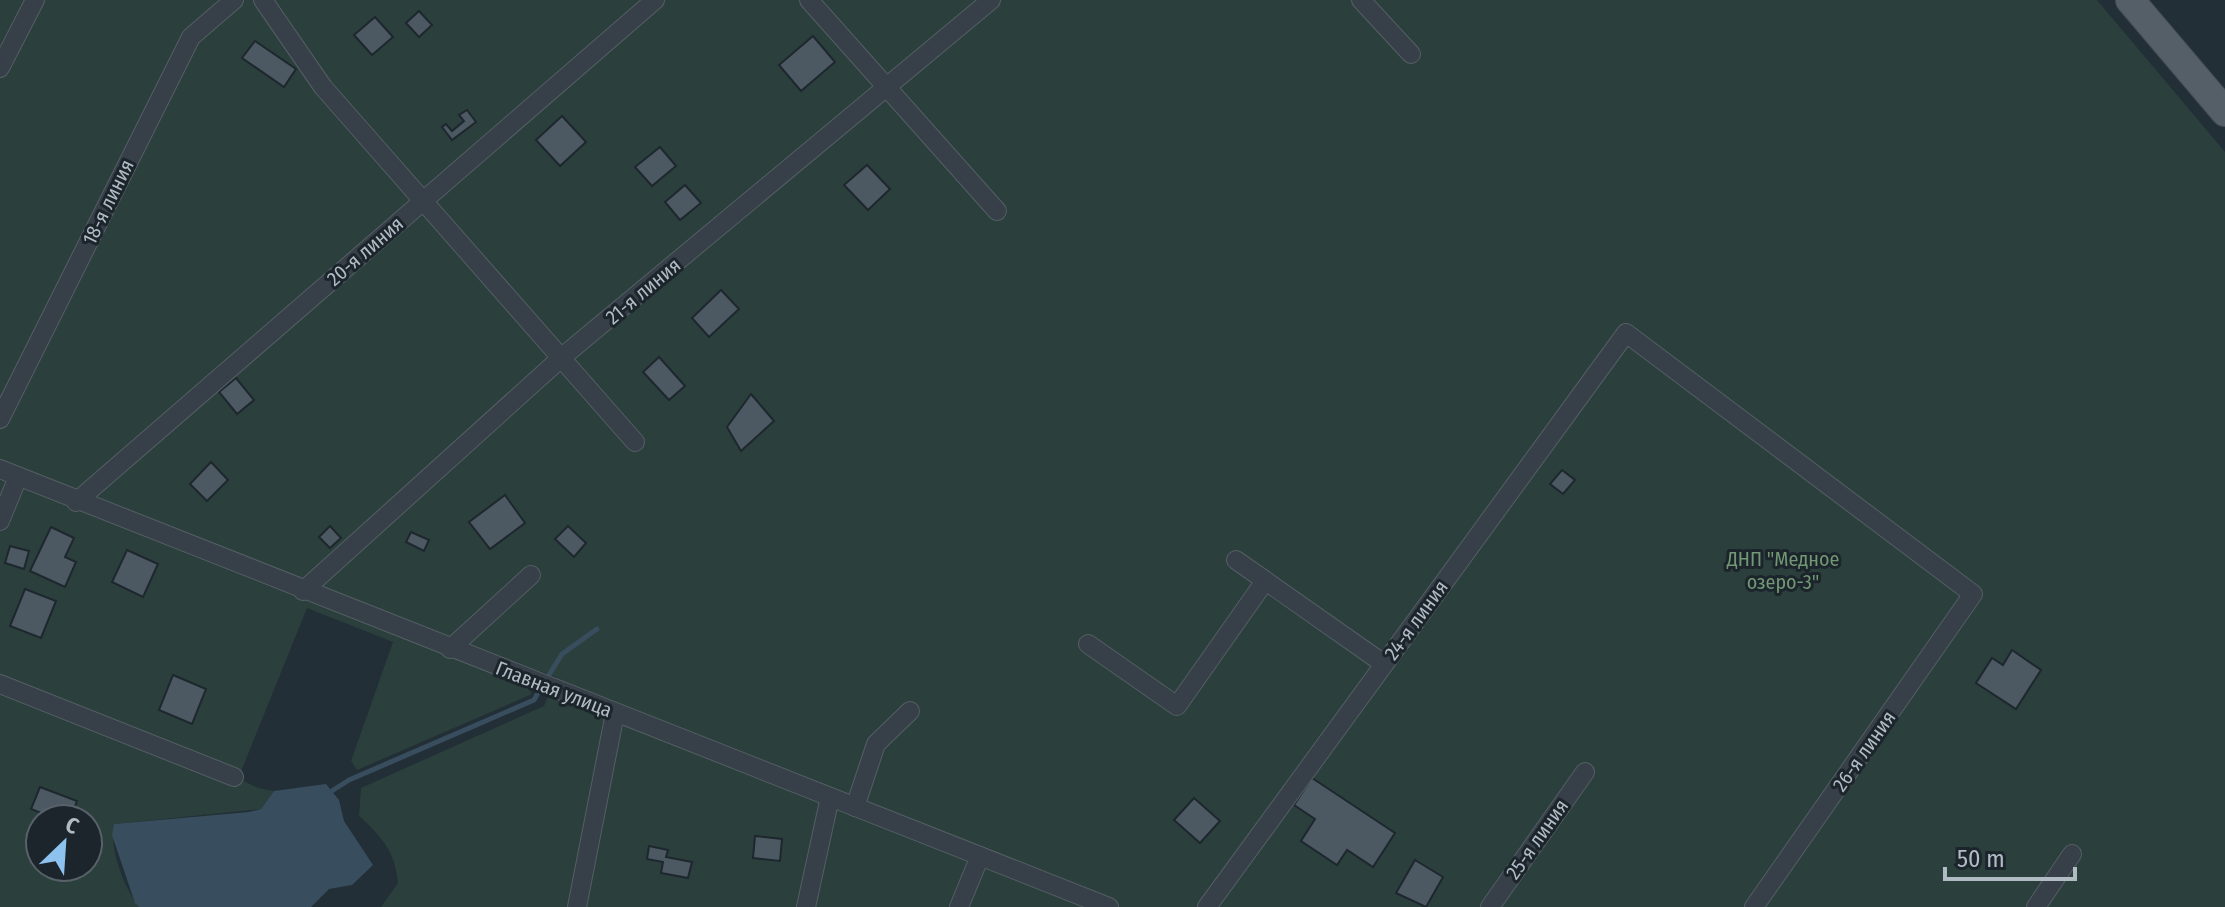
<svg xmlns="http://www.w3.org/2000/svg" width="2225" height="907" viewBox="0 0 2225 907" font-family="'Fira Sans Condensed',sans-serif">
	<style>
		.green { fill: #2b3f3c; fill-rule: evenodd }
		.water { fill: #384d5d }
		.lines { fill: none; stroke-linecap: round; stroke-linejoin: round }
		.stream { stroke: #384d5d; stroke-width: 5 }
		.building { fill: #4c5963; stroke: #1e272e; stroke-width: 2 }
		.minor-casing { stroke: #545e65; stroke-width: 20 }
		.primary-casing { stroke: #434c54; stroke-width: 30 }
		.minor { stroke: #374048; stroke-width: 18 }
		.primary { stroke: #555f68; stroke-width: 28 }
		.labels { text-anchor: middle; dominant-baseline: central; stroke-width: 6; stroke-linejoin: round; paint-order: stroke }
		.street-label { font-size: 20px; fill: #b1bbc4; stroke: #1c252c }
		.park-label { font-size: 20px; fill: #729775; stroke: #1c252c }
	</style>
	<rect width="100%" height="100%" fill="#232f37"/>
	<path class="green" d="M0,0h2097l128,152v755h-1844l17,-24c-3,-32 -16,-46 -39,-67l2,-28 183,-82 12,-29 -16,-6 -10,24 -173,75 -6,-9 42,-119 -86,-34 -65,161 -7,8 23,11 16,3 -13,18 -146,15c-7,23 9,64 24,83h-139zM40,819h48v48h-48z"/>
	<path class="water" d="M326,784l13,16 5,21 29,44 -21,20 -23,4 -18,18h-172l-4,-4 -23,-68 2,-11 135,-12 12,-3 13,-18z"/>
	<g class="lines">
		<g class="stream">
			<path d="M547,678l15,-24 35,-25"/>
			<path d="M327,794l22,-14 185,-80 5,-9"/>
		</g>
	</g>
	<g class="building">
		<path d="M419,11l13,14 -13,12 -13,-14z"/>
		<path d="M375,17l18,20 -21,18 -18,-20z"/>
		<path d="M813,36l22,26 -34,29 -22,-26z"/>
		<path d="M255,41l41,28 -12,18 -42,-29z"/>
		<path d="M467,110l9,12 -24,18 -10,-13 4,-3 6,7 12,-10 -5,-6z"/>
		<path d="M562,116l24,26 -26,24 -24,-26z"/>
		<path d="M660,147l16,19 -24,20 -17,-19z"/>
		<path d="M867,165l23,24 -22,21 -24,-25z"/>
		<path d="M685,185l16,18 -21,17 -15,-18z"/>
		<path d="M721,290l18,19 -30,28 -17,-19z"/>
		<path d="M659,357l26,29 -16,14 -26,-28z"/>
		<path d="M236,378l18,22 -17,14 -18,-22z"/>
		<path d="M751,394l23,27 -33,30 -14,-24z"/>
		<path d="M211,462l17,18 -21,21 -17,-17z"/>
		<path d="M1562,470l13,10 -12,14 -13,-10z"/>
		<path d="M505,495l20,28 -35,26 -21,-27z"/>
		<path d="M330,526l11,12 -11,10 -11,-11z"/>
		<path d="M568,526l18,17 -12,14 -19,-18z"/>
		<path d="M51,527l23,11 -9,19 11,5 -11,25 -35,-16z"/>
		<path d="M411,532l18,8 -5,11 -18,-9z"/>
		<path d="M10,546l19,5 -5,18 -19,-6z"/>
		<path d="M127,550l31,14 -15,33 -31,-15z"/>
		<path d="M25,589l31,12 -15,37 -31,-12z"/>
		<path d="M2012,650l29,20 -25,39 -40,-26 16,-25 11,7z"/>
		<path d="M173,675l33,14 -14,35 -33,-14z"/>
		<path d="M1312,778l83,55 -22,34 -26,-17 -10,15 -36,-24 14,-22 -21,-14z"/>
		<path d="M40,787l37,14 -7,18h-14l-25,-10z"/>
		<path d="M1194,798l26,23 -20,22 -26,-23z"/>
		<path d="M755,836l27,3 -2,22 -27,-3z"/>
		<path d="M649,846l19,4 -2,7 26,5 -4,16 -27,-5 2,-11 -16,-3z"/>
		<path d="M1415,860l28,17 -17,30 -30,-14z"/>
	</g>
	<g class="lines">
		<g class="minor-casing">
			<g id="minor">
				<path d="M263,0l60,87 312,355"/>
				<path d="M809,0l188,211"/>
				<path d="M1361,0l50,54"/>
				<path d="M0,68l35,-68"/>
				<path d="M0,419l191,-382 43,-37"/>
				<path d="M0,469l1109,438"/>
				<path d="M76,502l579,-502"/>
				<path d="M0,521l18,-44"/>
				<path d="M1236,560l148,104"/>
				<path d="M303,591l258,-233 430,-358"/>
				<path d="M1088,644l89,62 88,-125"/>
				<path d="M450,649l81,-74"/>
				<path d="M0,684l234,93"/>
				<path d="M855,807l21,-63 34,-33"/>
				<path d="M577,907l38,-194"/>
				<path d="M806,907l24,-110"/>
				<path d="M959,907l21,-51"/>
				<path d="M1207,907l419,-574 347,261 -219,313"/>
				<path d="M1490,907l95,-135"/>
				<path d="M2036,907l36,-53"/>
			</g>
		</g>
		<g class="primary-casing">
			<path id="primary" d="M2130,0l95,112"/>
		</g>
		<use href="#minor" class="minor"/>
		<use href="#primary" class="primary"/>
	</g>
	<g class="labels">
		<g class="street-label">
			<text transform="translate(108 202) rotate(-64)">18-я линия</text>
			<text transform="translate(365 251) rotate(-41)">20-я линия</text>
			<text transform="translate(643 291) rotate(-40)">21-я линия</text>
			<text transform="translate(1416 620) rotate(-54)">24-я линия</text>
			<text transform="translate(554 689) rotate(21)">Главная улица</text>
			<text transform="translate(1864 751) rotate(-55)">26-я линия</text>
			<text transform="translate(1537 839) rotate(-55)">25-я линия</text>
		</g>
		<g class="park-label">
			<text x="1783" y="559">ДНП "Медное<tspan x="1783" dy="23">озеро-3"</tspan></text>
		</g>
	</g>
	<g transform="translate(64 843) rotate(25)"><circle r="38" fill="#1c252c" stroke="#586169" stroke-width="2"/>
	<path d="M0-6L14 30L0 20L-14 30Z" fill="#8dc1ee"/>
	<text y="-12" font-size="22" font-weight="bold" text-anchor="middle" fill="#b1bbc4">С</text>
	</g>
	<path d="M1945 867v12h130v-12" fill="none" stroke="#b1bbc4" stroke-width="4"/>
	<text x="1957" y="867" font-size="24" fill="#b1bbc4" stroke="#1c252c" stroke-width="6" paint-order="stroke">50 m</text>
</svg>
